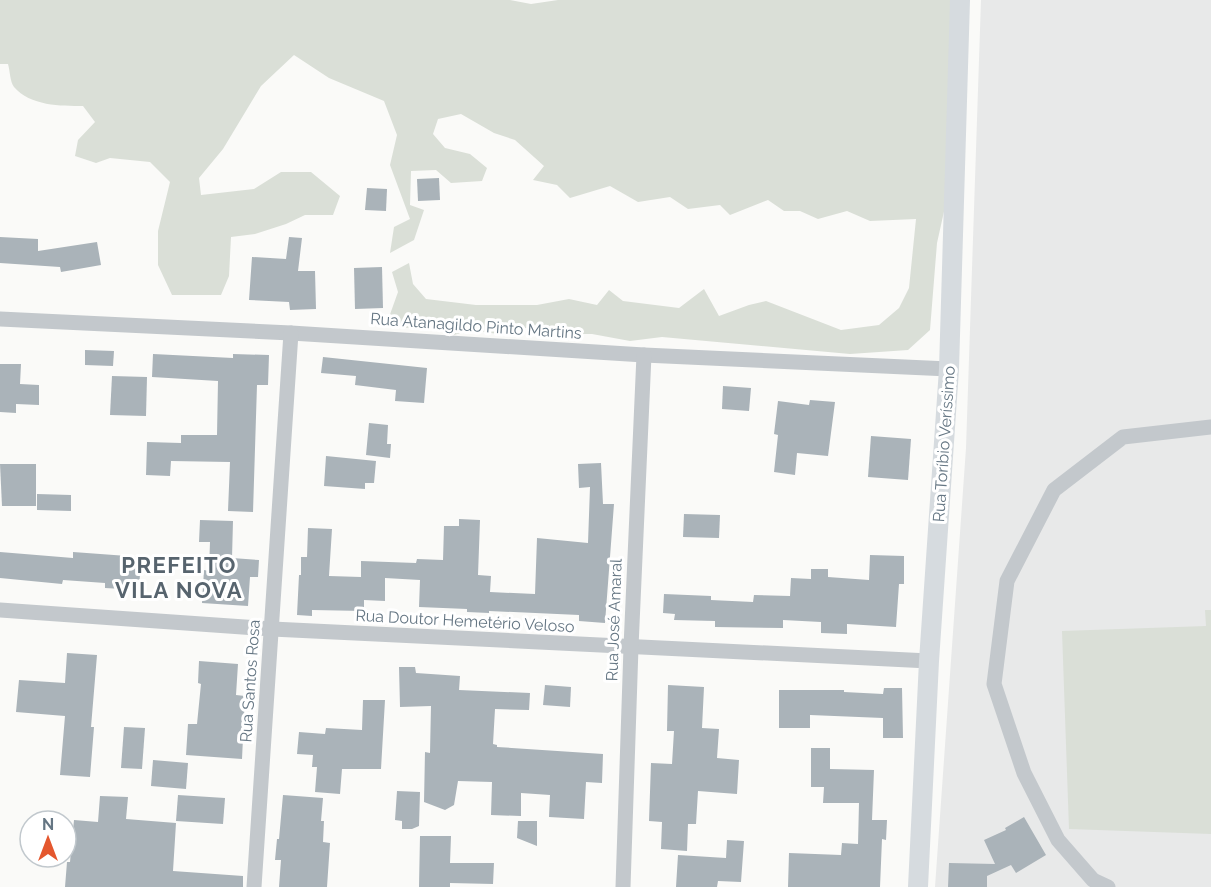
<svg xmlns="http://www.w3.org/2000/svg" width="1211" height="887" viewBox="0 0 1211 887" font-family="Raleway,sans-serif">
	<style>
		.built { fill: #e8e9e9 }
		.green { fill: #dadfd7 }
		.building { fill: #aab3b9 }
		.lines { fill: none; stroke-linecap: round; stroke-linejoin: round }
		.street { stroke: #c3c8cc; stroke-width: 15 }
		.secondary { stroke: #d6dbdf; stroke-width: 20 }
		.labels { text-anchor: middle; dominant-baseline: central; stroke-width: 6; stroke-linejoin: round; paint-order: stroke }
		.street-label { font-size: 16px; fill: #657683; stroke: #fff }
		.district-label { font-size: 22px; font-weight: bold; letter-spacing: 1.5px; fill: #57646e; stroke: #fff }
	</style>
	<rect width="100%" height="100%" fill="#fafaf8"/>
	<path class="built" d="M981,0h230v887h-276l31,-439z"/>
	<g class="green">
		<path d="M0,0h510l21,4 27,-4h398l-9,198 -10,45 -7,87 -22,20 -58,4 -188,-17 -32,4 -38,-7h-41l-25,-6 -28,6 -28,-4 -16,5 -24,-8 -27,1 -15,-8 10,-28 -6,-20 17,-9 4,21 13,15 50,6h61l32,-6 28,6 12,-15 14,11 56,7 25,-19 15,27 30,-11 17,-4 75,29 38,-5 20,-17 10,-20 7,-69 -46,2 -23,-10 -29,8 -18,-8h-16l-16,-11 -38,15 -10,-10 -32,4 -18,-12 -32,5 -28,-16 -40,12 -13,-13 -24,-5 11,-14 -29,-26 -21,-7 -33,-19 -23,5 -5,15 12,14 25,6 17,14 -5,13 -31,2 -15,-13 -25,1 -1,34 14,5 -10,30 -24,13 4,-26 16,-8 -20,-54 7,-30 -13,-34 -55,-23 -35,-23 -33,31 -38,63 -24,29 2,17 53,-6 27,-17h30l29,24 -7,19h-28l-19,9 -31,10 -24,3 -2,39 -8,19h-49l-14,-30v-34l12,-49 -20,-20 -40,-4 -14,5 -21,-7 3,-16 17,-18 -12,-16c-22,0 -53,0 -69,-19 -4,-5 -4,-16 -6,-23h-8z"/>
		<path d="M1205,610h6v224l-142,-5 -7,-198 144,-5z"/>
	</g>
	<g class="building">
		<path d="M439,178l1,22 -22,1 -1,-22z"/>
		<path d="M367,188l20,1 -1,22 -21,-1z"/>
		<path d="M0,237l38,2v12l59,-9 4,23 -40,7 -1,-5 -60,-4z"/>
		<path d="M289,237l13,1 -4,33h17l1,38 -26,1 -1,-8 -40,-2 3,-43 34,2z"/>
		<path d="M382,267l1,41 -28,1 -1,-41z"/>
		<path d="M85,350l29,1 -1,15 -28,-1z"/>
		<path d="M153,354l80,4v-4l36,1 -1,30h-11l-4,127 -25,-1 2,-49 -59,-1 -1,15 -24,-1 1,-33 34,1v-8h36l1,-54 -66,-4z"/>
		<path d="M323,357l104,11 -3,35 -29,-2 1,-11 -41,-5 1,-9 -35,-3z"/>
		<path d="M0,364h21l-1,20 19,1v20l-23,-1v9l-16,-1z"/>
		<path d="M112,376l35,1 -1,39 -36,-1z"/>
		<path d="M723,386l28,2 -2,23 -27,-2z"/>
		<path d="M810,400l25,2 -7,54 -31,-3 -2,22 -21,-3 4,-37 -4,-1 4,-33 31,4z"/>
		<path d="M369,423l19,2 -1,19h4l-1,14 -24,-3z"/>
		<path d="M871,436l40,3 -3,41 -40,-3z"/>
		<path d="M326,456l50,5 -2,22h-9v6l-41,-3z"/>
		<path d="M601,463l2,41h11l-9,119 -26,-2v-6l-90,-4v2l-22,-1v-3l-48,-2 1,-27 -35,-2v23l-21,-1v11l-52,-1v6l-15,-1 2,-40h2v-18h6l1,-29 24,1 -3,47 32,1v-16l55,2 1,-4 26,1 1,-34h15v-7l21,1 -2,55 13,1 -1,16 45,2 2,-56 51,5 2,-56 -11,1 -1,-24z"/>
		<path d="M0,464h36v42h-34z"/>
		<path d="M37,494l34,1v16l-34,-1z"/>
		<path d="M684,514l36,1 -1,23 -36,-1z"/>
		<path d="M200,520l33,1 -1,37 27,2 -1,17h-8l-2,29 -46,-3 2,-33 5,1 1,-29h-11z"/>
		<path d="M0,552l73,6v-6l68,5 -2,33 -34,-2v-5l-42,-3 -1,4 -62,-6z"/>
		<path d="M870,555l34,1v28h-5l-3,43 -49,-3v10l-26,-1v-11l-38,-2v8l-68,-1v-6l-41,-1 1,-6 -12,-1 1,-19 47,2v4l42,2 1,-7 36,1 1,-18 20,1v-10h17v8l41,3z"/>
		<path d="M67,653l30,2 -6,72h3l-4,50 -30,-2 5,-59 -49,-4 3,-32 46,3z"/>
		<path d="M199,661l39,3 -2,31 9,1 -3,63 -56,-4 2,-31h9l4,-40 -3,-1z"/>
		<path d="M399,667h16l1,6 44,3 -1,14 71,3 -1,17 -34,-1 -2,35 4,1v2l106,7 -1,29 -16,-1 -2,37 -35,-2 1,-22 -29,-2v23l-30,-1 1,-33 -34,-1 -4,24 -9,5 -21,-8 1,-50 5,1 1,-47 -31,1z"/>
		<path d="M545,685l26,2 -1,20 -27,-2z"/>
		<path d="M668,685l36,2 -2,41 17,1 -2,29 22,2 -2,34 -39,-3 -2,33h-8l-1,27 -26,-2 1,-27 -13,-1 2,-58 21,1 2,-33h-7z"/>
		<path d="M884,688h18l1,50h-20v-20l-73,-3v13h-31v-38h65v2l39,2z"/>
		<path d="M363,700h22l-4,69h-39l-2,25 -25,-2 2,-25h-5l1,-12 -16,-1 2,-22 26,2 1,-6 36,2z"/>
		<path d="M124,727l21,1 -3,41 -21,-1z"/>
		<path d="M811,748h19v21l44,1 -2,50h15l-1,20 -4,-1 -2,48h-92l1,-34 52,2 1,-12 16,1 1,-41h-36l1,-16h-13z"/>
		<path d="M153,760l35,3 -2,26 -35,-3z"/>
		<path d="M397,791l23,1 -1,34 -7,3h-10v-8l-7,-1z"/>
		<path d="M178,795l47,3 -2,26 -47,-3z"/>
		<path d="M283,795l40,3 -2,23h3l-1,21 7,1 -3,44h-48l2,-27h-6l2,-21h2z"/>
		<path d="M100,796l28,1 -2,22 50,4 -3,48 70,5v11h-178l2,-25h3l4,-42 24,2z"/>
		<path d="M1024,817l22,38 -30,18 -5,-8 -24,11v11h-39l1,-24 46,1 -11,-24 22,-10 -1,-2z"/>
		<path d="M518,821h19v25l-20,-8z"/>
		<path d="M420,836h31l-1,27h44l-1,21 -43,-1v4h-31z"/>
		<path d="M727,840l17,1 -3,41 -23,-1 -1,6h-41l2,-32 48,3z"/>
	</g>
	<g class="lines">
		<g class="street">
			<path d="M0,319l291,14 353,22 305,14"/>
			<path d="M0,610l272,19 657,32"/>
			<path d="M254,887l37,-554"/>
			<path d="M623,887l8,-240 13,-292"/>
			<path d="M1108,887l-15,-7 -35,-40 -34,-67 -30,-89 13,-103 47,-91 69,-53 88,-10"/>
		</g>
		<path class="secondary" d="M918,887l11,-226 20,-292 11,-369"/>
	</g>
	<g class="labels">
		<g class="street-label">
			<text transform="translate(476 326) rotate(4)">Rua Atanagildo Pinto Martins</text>
			<text transform="translate(944 444) rotate(-86)">Rua Toríbio Veríssimo</text>
			<text transform="translate(614 620) rotate(-88)">Rua José Amaral</text>
			<text transform="translate(465 621) rotate(3)">Rua Doutor Hemetério Veloso</text>
			<text transform="translate(250 681) rotate(-86)">Rua Santos Rosa</text>
		</g>
		<g class="district-label">
			<text x="179" y="565">PREFEITO<tspan x="179" dy="25">VILA NOVA</tspan></text>
		</g>
	</g>
	<g transform="translate(48 839)"><circle r="28" fill="#ffffff" stroke="#c1c8cd" stroke-width="1.5"/>
	<path d="M0-4.5L10 22L0 15L-10 22Z" fill="#e4572e"/>
	<text y="-9" font-size="16" font-weight="bold" text-anchor="middle" fill="#657683">N</text>
	</g>
</svg>
